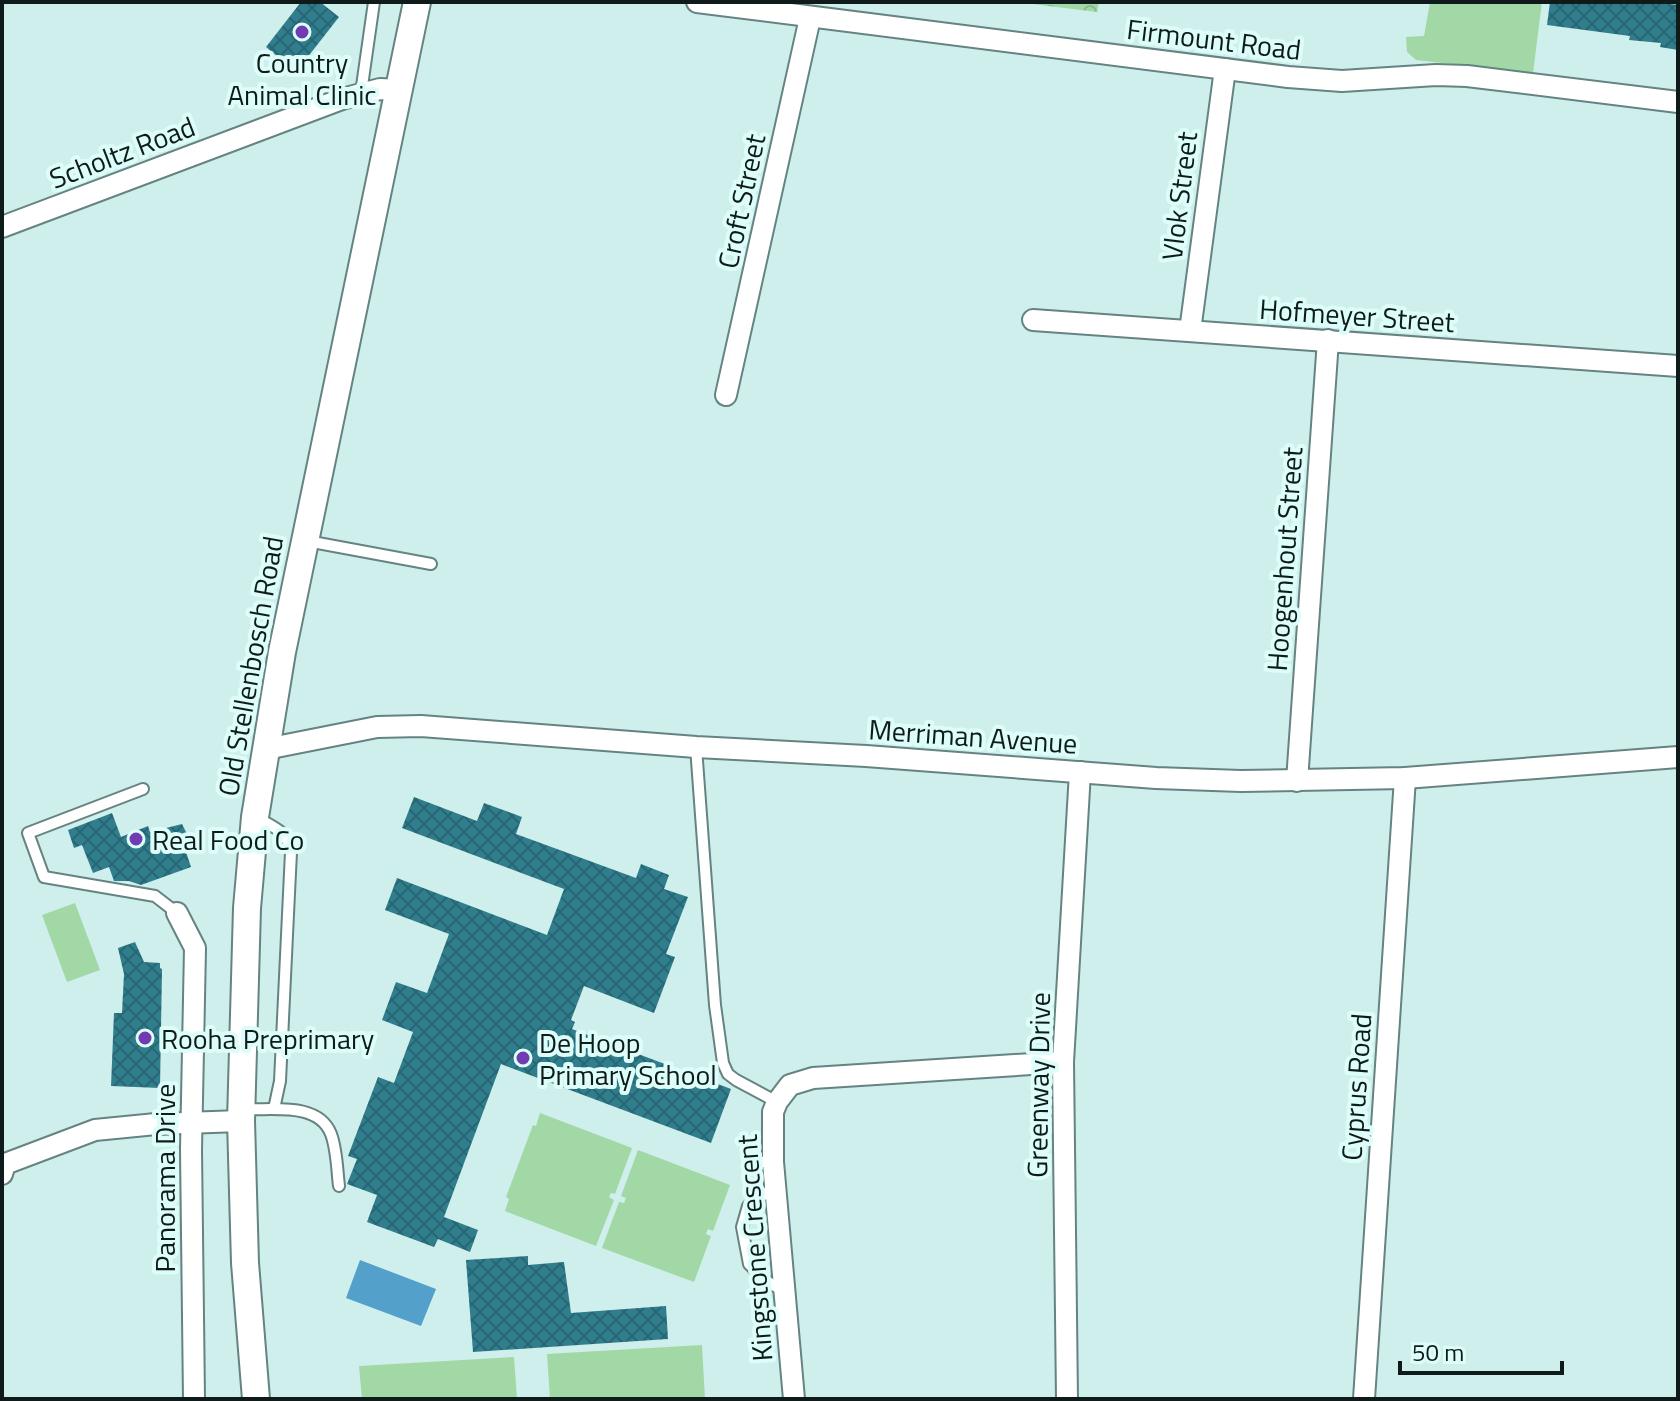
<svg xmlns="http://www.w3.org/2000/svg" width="1680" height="1401" viewBox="0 0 1680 1401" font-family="'Titillium Web',sans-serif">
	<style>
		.grass { fill: #a2d8a6 }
		.park { fill: url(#park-crowns) }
		.water { fill: #53a0ca }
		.building { fill: url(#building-cross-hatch) }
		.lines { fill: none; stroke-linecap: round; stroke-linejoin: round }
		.service-casing { stroke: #658381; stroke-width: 14 }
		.minor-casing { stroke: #658381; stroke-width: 24 }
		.tertiary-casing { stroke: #658381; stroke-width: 30 }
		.service { stroke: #fff; stroke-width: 10 }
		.minor { stroke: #fff; stroke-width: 20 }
		.tertiary { stroke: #fff; stroke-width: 26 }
		.poi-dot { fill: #713bb2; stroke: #dcfdfa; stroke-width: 3 }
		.labels { text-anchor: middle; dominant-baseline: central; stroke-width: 8; stroke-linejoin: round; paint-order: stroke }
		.street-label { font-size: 28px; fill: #0f1b1a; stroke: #dcfdfa }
		.poi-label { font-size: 28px; fill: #0f1b1a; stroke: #dcfdfa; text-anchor: start }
	</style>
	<defs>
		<pattern id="park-crowns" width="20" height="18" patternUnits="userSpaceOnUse" patternTransform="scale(2)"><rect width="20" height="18" fill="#a2d8a6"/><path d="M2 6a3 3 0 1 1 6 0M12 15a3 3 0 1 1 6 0" fill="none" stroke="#8ab98e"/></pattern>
		<pattern id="building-cross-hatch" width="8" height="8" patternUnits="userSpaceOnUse" patternTransform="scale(2)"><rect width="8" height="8" fill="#307e8d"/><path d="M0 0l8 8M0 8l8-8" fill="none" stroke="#276672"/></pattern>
	</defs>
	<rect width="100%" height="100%" fill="#cfefed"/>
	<g class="grass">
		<path d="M1430,2h112l-9,71 -117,-13 -9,-8 -1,-15 18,-1z"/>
		<path d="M75,903l25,67 -33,12 -25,-67z"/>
		<path d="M540,1113l92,35 -17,46 -4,-1 -2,4 5,3 -18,46 -91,-35 4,-12 -3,-2 27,-72 3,1z"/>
		<path d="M638,1150l92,35 -17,46 -5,-2 -2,5 5,2 -17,46 -92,-34 17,-46 5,1 2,-5 -5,-2z"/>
		<path d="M702,1345l3,54h-155l-3,-45z"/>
		<path d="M514,1357l3,42h-155l-3,-33z"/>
	</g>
	<path class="park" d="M1016,2h83l-2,10z"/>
	<path class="water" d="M360,1260l76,29 -15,37 -75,-28z"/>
	<g class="building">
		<path d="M301,2h19l19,15 -43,55 -30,-25z"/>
		<path d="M1550,2h106l22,3v45l-18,-3 1,-4 -32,-3 1,-4 -83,-11z"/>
		<path d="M414,797l63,24 7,-18 38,14 -6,17 120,44 5,-14 28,11 -5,14 24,8 -22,57 9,3 -21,56 -70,-27 -13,34 4,2 -3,7 159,60 -20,54 -210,-79 -57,153 34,13 -8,22 -32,-13 -4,8 -67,-25 10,-27 -30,-11 10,-25 -9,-3 30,-79 16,6 19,-51 -31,-12 14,-38 31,11 22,-59 -64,-24 12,-32 150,57 17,-46 -162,-61z"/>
		<path d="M112,813l9,24 27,-11 2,6 32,-8 6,12 -4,10 7,21 -50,18 -12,-4h-15l-5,-14 -16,6 -11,-28 -8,3 -6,-18z"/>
		<path d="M135,942l9,20 16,1v5l2,1 -2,119 -49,-2 3,-73h8l2,-39 -6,-26z"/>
		<path d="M528,1256v9l36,-3 7,51 95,-7 2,33 -195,13 -7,-92z"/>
	</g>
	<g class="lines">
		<g class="service-casing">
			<g id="service">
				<path d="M361,93l13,-91"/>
				<path d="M307,541l124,23"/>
				<path d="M696,747l19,258 8,58 5,11 8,6 41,22"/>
				<path d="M143,789l-115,44 16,44 111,19 22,17"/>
				<path d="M257,818c16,8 31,14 34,34l-11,229 -6,28"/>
				<path d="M243,1109c28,2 75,-8 88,25 6,16 6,36 8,52"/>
				<path d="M752,1162h21"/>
				<path d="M776,1186l-28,20 -6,21 7,37 16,16 18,11"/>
			</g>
		</g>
		<g class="minor-casing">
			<g id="minor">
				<path d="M697,2l591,75 54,4 94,-6 31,1 211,26"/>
				<path d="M2,227l340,-128 38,-10 19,1"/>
				<path d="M1033,320l645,46"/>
				<path d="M1190,331l35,-262"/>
				<path d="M726,395l84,-377"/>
				<path d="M266,749l111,-22 44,-1 275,21 170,9 290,22 85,3 164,-3 273,-21"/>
				<path d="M1297,781l31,-441"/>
				<path d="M177,913l18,35 -4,202 3,249"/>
				<path d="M2,1174l3,-10 90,-34 61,-6 85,-3"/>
				<path d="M794,1399l-21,-237v-50l4,-10 13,-17 23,-7 250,-16"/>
				<path d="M1067,1399l-4,-337 17,-290"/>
				<path d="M1364,1399l41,-621"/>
			</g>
		</g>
		<g class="tertiary-casing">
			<path id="tertiary" d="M256,1399l-11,-136 -4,-142 6,-213 8,-91 27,-165 135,-650"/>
		</g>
		<use href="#service" class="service"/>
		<use href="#minor" class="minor"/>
		<use href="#tertiary" class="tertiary"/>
	</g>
	<g class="poi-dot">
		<circle cx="302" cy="32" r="8"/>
		<circle cx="136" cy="839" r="8"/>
		<circle cx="145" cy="1038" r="8"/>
		<circle cx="523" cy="1058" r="8"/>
	</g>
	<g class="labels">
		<g class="street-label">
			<text transform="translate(1214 39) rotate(7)">Firmount Road</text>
			<text transform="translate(122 152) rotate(-21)">Scholtz Road</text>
			<text transform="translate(1179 196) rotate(-83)">Vlok Street</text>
			<text transform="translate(741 201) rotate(-78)">Croft Street</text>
			<text transform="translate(1357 315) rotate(4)">Hofmeyer Street</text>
			<text transform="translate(1284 559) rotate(-86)">Hoogenhout Street</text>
			<text transform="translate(250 666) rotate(-80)">Old Stellenbosch Road</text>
			<text transform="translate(973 736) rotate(4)">Merriman Avenue</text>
			<text transform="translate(1038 1085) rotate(-89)">Greenway Drive</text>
			<text transform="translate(1356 1087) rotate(-86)">Cyprus Road</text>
			<text transform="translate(164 1178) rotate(-90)">Panorama Drive</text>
			<text transform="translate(754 1248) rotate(-94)">Kingstone Crescent</text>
		</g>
		<g class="poi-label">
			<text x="302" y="62" text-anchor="middle">Country<tspan x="302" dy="32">Animal Clinic</tspan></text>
			<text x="152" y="839">Real Food Co</text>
			<text x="161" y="1038">Rooha Preprimary</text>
			<text x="539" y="1042">De Hoop<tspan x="539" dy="32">Primary School</tspan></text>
		</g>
	</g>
	<rect width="1680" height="1401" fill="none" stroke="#0f1b1a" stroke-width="8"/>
	<path d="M1400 1361v12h162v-12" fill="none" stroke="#0f1b1a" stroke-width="4"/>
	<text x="1412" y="1361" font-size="24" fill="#0f1b1a" stroke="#dcfdfa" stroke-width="6" paint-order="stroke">50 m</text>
</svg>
